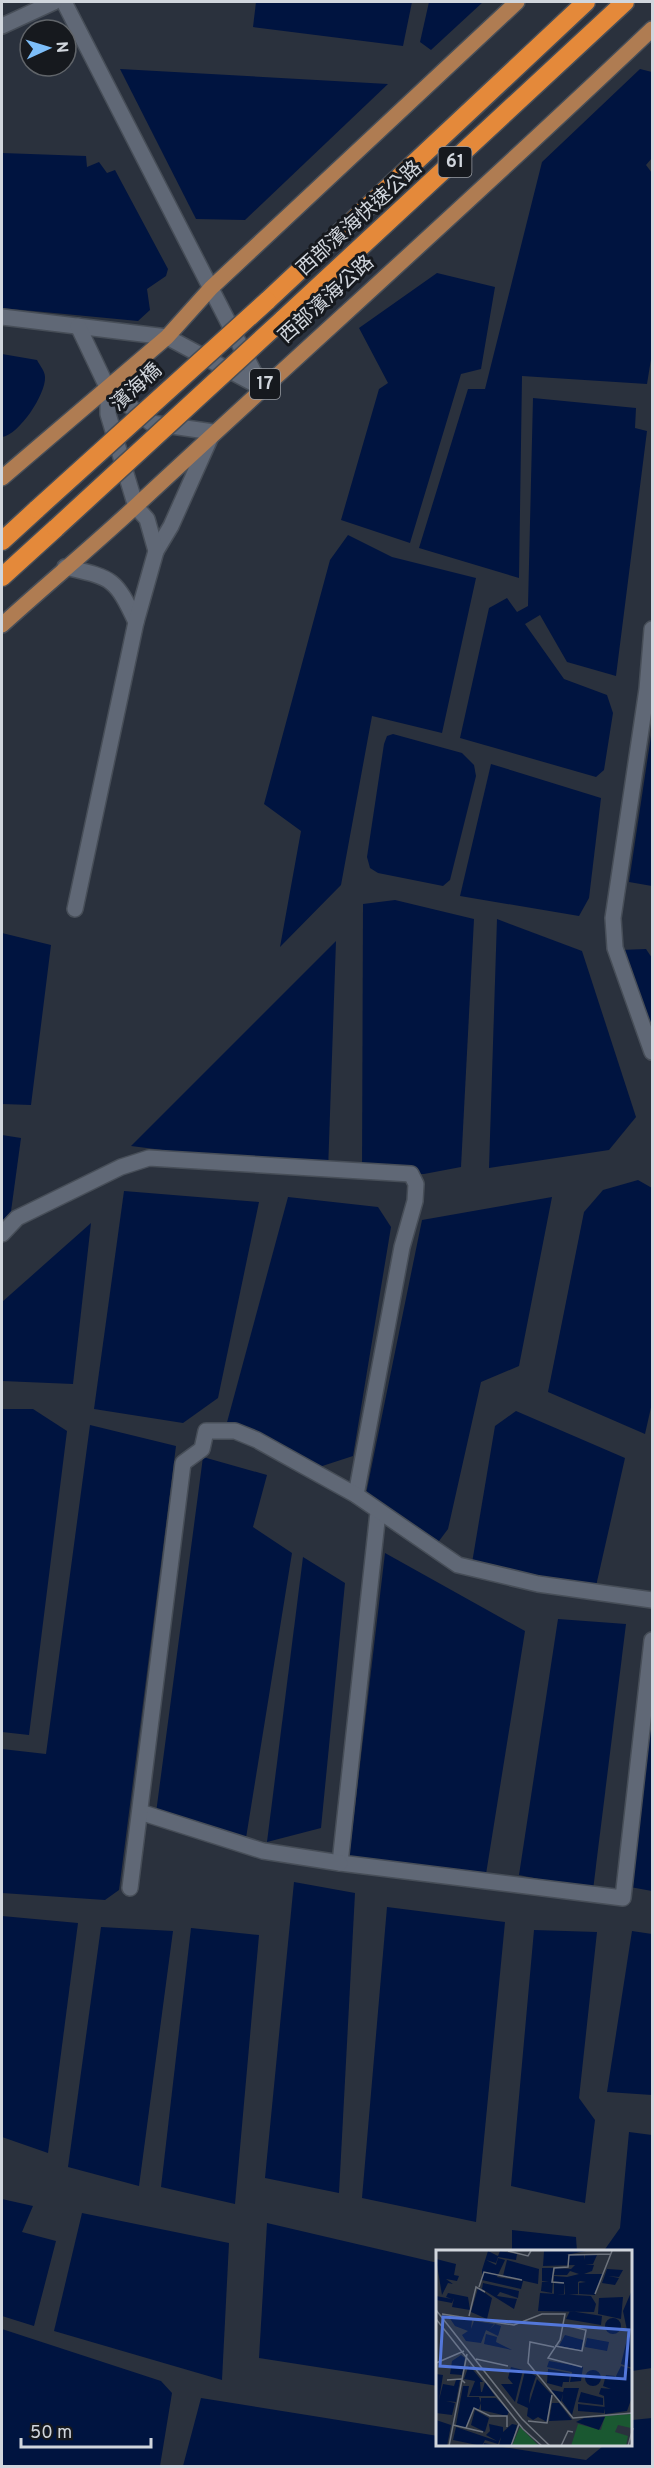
<svg xmlns="http://www.w3.org/2000/svg" width="654" height="2468" viewBox="0 0 654 2468" font-family="Overpass,'Noto Sans TC',sans-serif">
	<style>
		.water { fill: #001440 }
		.lines { fill: none; stroke-linecap: round; stroke-linejoin: round }
		.minor-casing { stroke: #474e58; stroke-width: 18 }
		.major-casing { stroke: #474e58; stroke-width: 18 }
		.highway-casing { stroke: #474e58; stroke-width: 21 }
		.minor { stroke: #606876; stroke-width: 15 }
		.major { stroke: #af7c52; stroke-width: 15 }
		.highway { stroke: #e4893a; stroke-width: 18 }
		.highway-bridge-casing { stroke: #474e58; stroke-width: 21; stroke-linecap: butt }
		.highway-bridge { stroke: #e4893a; stroke-width: 18 }
		.labels { text-anchor: middle; dominant-baseline: central; stroke-width: 6; stroke-linejoin: round; paint-order: stroke }
		.shield { fill: #16191e; stroke: #999da4; stroke-width: 1.5 }
		.shield-label { font-size: 18px; font-weight: bold; fill: #d1d6dd }
		.street-label { font-size: 20px; fill: #d1d6dd; stroke: #16191e }
		.inset-road { fill: none; stroke: #6d737d; stroke-width: 1.5 }
		.view { fill: #5377da; fill-opacity: 0.15; stroke: #5377da; stroke-width: 3 }
		.inset-edge { fill: none; stroke: #d1d6dd; stroke-width: 3 }
	</style>
	<rect width="100%" height="100%" fill="#2a313d"/>
	<g class="water">
		<path d="M256,2h156l-9,44 -150,-19z"/>
		<path d="M429,2h54l-52,48 -11,-8z"/>
		<path d="M120,69l268,15 -143,136 -49,-1z"/>
		<path d="M640,69l12,3v86l-6,7 6,8v180l-5,31 -125,-8 -3,202 -100,-30 49,-159h17l57,-227z"/>
		<path d="M2,153l84,3 1,11 12,-5 8,11 8,-3 53,99 -2,7 -19,13 3,21 -12,11 -136,-13z"/>
		<path d="M437,273l58,14 -14,82 -20,5 -51,169 -69,-23 38,-131 9,-6 -29,-55z"/>
		<path d="M2,354l35,6c3,6 8,11 8,17 1,17 -26,58 -43,60z"/>
		<path d="M533,398l103,10 -1,20 12,3 -31,245 -49,-14 -27,-47 -15,9 39,55 43,16 6,18 -9,57 -8,7 -136,-39 29,-130 18,-10 10,14 11,-6z"/>
		<path d="M348,535l44,22 84,21 -34,155 -70,-17 -31,169 -61,62 21,-116 -37,-27 66,-244z"/>
		<path d="M652,729v157l-23,-4z"/>
		<path d="M393,734l69,19 12,12 2,11 -26,104 -7,6 -65,-13 -8,-5 -3,-11 17,-113 3,-8z"/>
		<path d="M491,764l110,34 -12,100 -10,18 -119,-20z"/>
		<path d="M395,900l79,19 -13,248 -37,7h-62l1,-270z"/>
		<path d="M497,919l85,32 54,166 -27,33 -120,18z"/>
		<path d="M2,933l49,12 -20,160 -29,-1z"/>
		<path d="M336,941l-8,230 -197,-25z"/>
		<path d="M646,949l6,9v79l-32,-87z"/>
		<path d="M2,1135l19,3 -12,88 -7,8z"/>
		<path d="M638,1180l14,8v215l-7,31 -97,-42 36,-180 19,-22z"/>
		<path d="M124,1191l135,11 -41,196 -35,25 -89,-14z"/>
		<path d="M288,1197l90,10 13,20 -38,229 -43,14 -84,-44z"/>
		<path d="M552,1197l-33,169 -38,16 -33,147 -15,20 -67,-55 56,-274z"/>
		<path d="M91,1223l-18,161 -71,-3v-79z"/>
		<path d="M2,1409h31l34,22 -38,304 -27,-3z"/>
		<path d="M516,1411l109,47 -29,128 -124,-23 23,-137z"/>
		<path d="M90,1425l86,21 -57,444 -14,10 -103,-7v-144l44,5z"/>
		<path d="M203,1457l64,18 -14,52 39,26 -46,285 -90,-25z"/>
		<path d="M385,1553l140,78 -39,243 -137,-16z"/>
		<path d="M303,1557l42,26 -24,245 -54,14z"/>
		<path d="M558,1619l68,5 -33,266 -74,-15z"/>
		<path d="M652,1711v180l-22,-4z"/>
		<path d="M294,1882l61,11 -16,300 -74,-15z"/>
		<path d="M387,1907l118,15 -29,300 -114,-24z"/>
		<path d="M2,1916l76,7 -30,230 -46,-16z"/>
		<path d="M101,1927l72,4 -34,255 -71,-19z"/>
		<path d="M191,1928l68,7 -24,269 -74,-17z"/>
		<path d="M534,1930l63,2 -18,166 16,22 -10,83 -74,-17z"/>
		<path d="M632,1931l20,3v161l-45,-3z"/>
		<path d="M629,2132l23,3v233l-20,3v-119h-29l17,-24z"/>
		<path d="M2,2199l31,7 -11,26 34,9 -22,85 -32,-10z"/>
		<path d="M82,2213l147,30 -7,137 -168,-49z"/>
		<path d="M267,2223l171,40v123l-179,-28z"/>
		<path d="M512,2230l64,7 1,15h-65z"/>
		<path d="M2,2329l159,52 11,12 -12,73h-158z"/>
		<path d="M201,2398l237,38v10h58l90,14 17,-14h29v-26l20,-2v48h-469z"/>
	</g>
	<g class="lines">
		<g class="minor-casing">
			<g id="minor">
				<path d="M64,2l198,386"/>
				<path d="M2,26l52,-24"/>
				<path d="M2,317l165,20 95,51"/>
				<path d="M108,389l43,34 62,9 -42,94 -15,25"/>
				<path d="M65,567c47,11 50,10 71,55"/>
				<path d="M652,629l-5,60 -34,229 2,30 37,104"/>
				<path d="M75,909l61,-287 20,-71 -9,-32 -11,-12 -28,-93v-25l-30,-63"/>
				<path d="M2,1234l15,-16 104,-51 28,-9 262,16 5,10 -1,17 -13,46 -46,248"/>
				<path d="M378,1512l-38,351 283,35 29,-258"/>
				<path d="M140,1812l123,39 77,12"/>
				<path d="M130,1888l53,-425 19,-14 4,-18h29l22,9 99,55 102,70 80,19 114,16"/>
			</g>
		</g>
		<g class="major-casing">
			<g id="major">
				<path d="M2,478l165,-141 44,-49 306,-286"/>
				<path d="M2,625c44,-40 91,-79 135,-120 171,-159 346,-315 515,-476"/>
			</g>
		</g>
		<g class="highway-casing">
			<g id="highway">
				<path d="M267,301l319,-299"/>
				<path d="M282,320l343,-318"/>
				<path d="M2,541l35,-32"/>
				<path d="M2,577l54,-49"/>
			</g>
		</g>
		<use href="#minor" class="minor"/>
		<use href="#major" class="major"/>
		<use href="#highway" class="highway"/>
		<g class="highway-bridge-casing">
			<g id="highway-bridge">
				<path d="M37,509l230,-208"/>
				<path d="M56,528l226,-208"/>
			</g>
		</g>
		<use href="#highway-bridge" class="highway-bridge"/>
	</g>
	<g class="labels">
		<g class="shield">
			<rect x="438.5" y="147" width="33" height="30" rx="4.5"/>
			<rect x="250" y="369" width="30" height="30" rx="4.5"/>
		</g>
		<g class="shield-label">
			<text x="455" y="162">61</text>
			<text x="265" y="384">17</text>
		</g>
		<g class="street-label">
			<text transform="translate(360 219) rotate(-42)">西部濱海快速公路</text>
			<text transform="translate(327 300) rotate(-42)">西部濱海公路</text>
			<text transform="translate(137 388) rotate(-42)">濱海橋</text>
		</g>
	</g>
	<g transform="translate(436 2250)">
		<rect width="196" height="196" fill="#2a313d"/>
		<path d="M196,164l-1,14 -13,-3 -3,7 13,4 -2,10h-55l7,-22 23,6 4,-14zM84,177l19,19h-27z" fill="#1a5831"/>
		<path d="M52,1l10,5 2,-5 17,3 -1,6 -18,-3 -2,6 -10,-3 10,5 2,-7 7,2 -8,17 26,4 -2,8 -39,-9v-10zM108,1h42l-20,4h18l1,5v-5h12l-4,9h-8l9,1 -2,6 -8,3h19l-8,21 -16,-1v-11l7,-1 -6,-1 -2,1v12l-13,1v-13l-1,12h-10v-18l13,1 12,-3 -9,-3 -3,4h-13l1,-7 16,1 4,-4 -32,1zM0,9l20,5 -2,11 5,1 -2,5 -11,-2 7,5 -5,-1 -6,12zM71,10l32,9 -1,15 -35,-8zM106,18h12l-2,25 -11,-2 1,-9h7l-7,-1zM171,19l16,1 -4,7 -11,-1 11,2 -4,7 -13,-2zM47,33l36,8 -1,7 -18,-6 -3,4 20,3 -3,10 -32,-20zM42,38l14,10 -5,21 -16,-7zM196,40v78l-11,-4 7,-29 -5,-24zM12,43l20,4 2,13 -18,-3 2,-9 -2,5 -16,-3v-4l16,3 -6,-2zM104,43l51,3 5,8 -2,8 -56,-1zM187,47l-2,22 -23,-5 1,-16zM134,61l32,5 -1,9 -35,-6zM13,67l23,3 -1,9 3,-8 20,3 -5,6 6,-6 6,2 -3,10 -12,-6 -5,13 -15,-2 -4,-6 6,-4 -13,-5zM169 76a8 8 0 1 1 16 0a8 8 0 1 1-16 0ZM50,84l11,3 -1,5 16,8 -28,-6zM129,85l18,5 -2,10 -22,-4zM151,88l22,4 -2,9 -22,-4zM25,105l4,3 -3,17 -12,-1 2,-13zM113,111l34,6 -2,14 -11,1 2,-10 -25,-5zM33,115l14,17h-3l1,10h4h-3l3,-10 10,14h-26l6,-15 -11,-2zM185,116l11,3v28l-5,14 -22,3 -1,-18 -5,-2 2,-6 10,1 -8,-3 3,-11 9,1 -1,4zM75,117l12,3 -8,32 -14,-18h12l-5,-6zM112,119l22,4 -1,9h-6l-1,5 -15,-4zM149 128a8 8 0 1 1 16 0a8 8 0 1 1-16 0ZM89,121l11,5 -6,18 -1,10 8,-25 15,16 -5,27 -9,-5 -5,3 -6,-4 1,-8 -11,-5zM0,124l7,1 -4,25 4,-16 11,2 2,-6h4l-4,22 -10,-1 9,2 -3,12 -16,-2zM27,136h6l-2,11h12l2,6 -2,6h-5l-8,19 -10,-3zM128,138h15l-7,27 -10,-14 1,-8 -2,9 -10,-12 12,2zM145,142l22,6v7l-25,-3zM45,148h15l13,13 -2,5 -26,-6zM116,153h7l13,17 -23,1zM142,154l27,3 -1,6 -26,-2zM39,160l14,8 -4,14 -14,-7zM169,167l-6,13 -23,-8 8,-4zM0,170l15,5 -4,21h-11zM53,174l14,3v5l9,-8 5,1 -5,21h-29l1,-3 15,3 2,-9 -3,7 -13,-4 -3,6 -29,-6 3,-13 41,14 -11,-6 4,-4z" fill="#001440"/>
		<path class="inset-road" d="M72,1l20,5 3,-5M128,33l-12,-1 2,-14 14,-1 1,-12 42,-1M43,37l5,-15 38,8M159,44l17,-43M0,60l86,109 28,27M6,64l72,11 28,-11h23l-5,26 -12,18 34,9M33,66l7,-29 9,5M0,69l87,110 19,17M119,96l27,5 4,-21 -22,-5M118,97l-24,-5 -2,21 45,55 60,-5M40,109l32,7M0,113l28,-12M11,130l14,-1 4,4M92,171l19,2 5,-28M17,175l30,7M30,178l8,-20 16,8h17v11M13,196l18,-92M75,196l8,-22M125,196l7,-15 5,1M192,196l5,-18"/>
		<path class="view" d="M7,67l186,13 -4,49 -185,-13z"/>
		<rect width="196" height="196" class="inset-edge"/>
	</g>
	<rect width="654" height="2468" fill="none" stroke="#d1d6dd" stroke-width="6"/>
	<g transform="translate(48 48) rotate(86)"><circle r="28" fill="#16191e" stroke="#61656a" stroke-width="1.5"/>
	<path d="M0-4.5L10 22L0 15L-10 22Z" fill="#7dbef9"/>
	<text y="-9" font-size="16" font-weight="bold" text-anchor="middle" fill="#d1d6dd">N</text>
	</g>
	<path d="M21 2438v9h130v-9" fill="none" stroke="#d1d6dd" stroke-width="3"/>
	<text x="30" y="2438" font-size="18" fill="#d1d6dd" stroke="#16191e" stroke-width="4.5" paint-order="stroke">50 m</text>
</svg>
